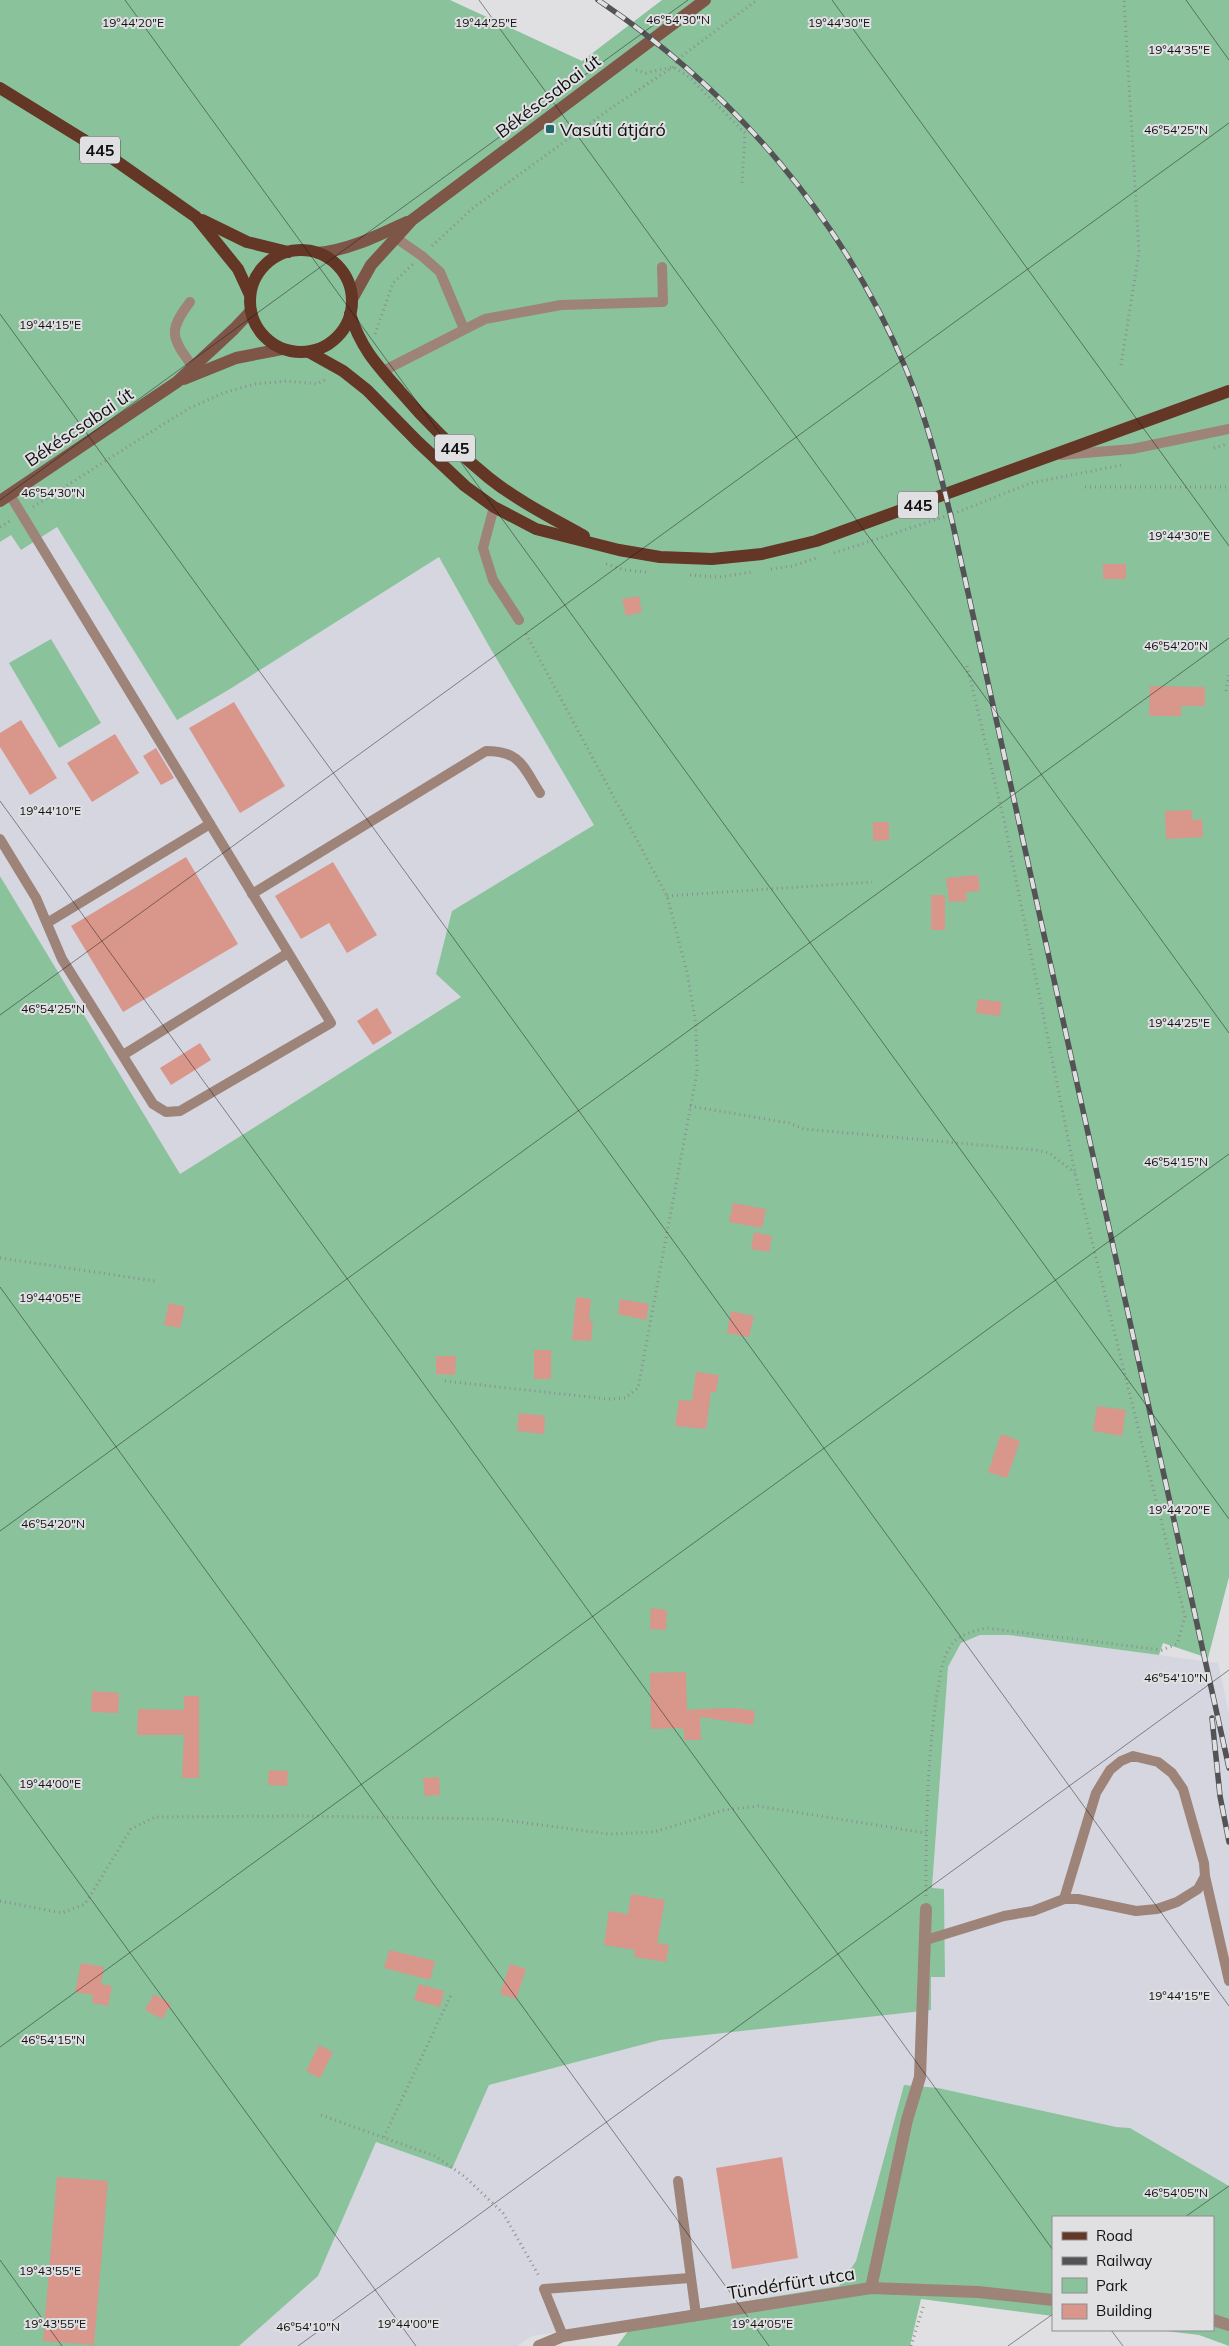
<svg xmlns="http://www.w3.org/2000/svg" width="1229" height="2346" viewBox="0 0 1229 2346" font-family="Mulish,sans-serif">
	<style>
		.built { fill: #d5d6e0 }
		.green { fill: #8ac29c }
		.building { fill: #d9968b }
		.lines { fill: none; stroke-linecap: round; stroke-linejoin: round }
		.path { stroke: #8d8d8f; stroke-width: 3; stroke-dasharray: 1 4; stroke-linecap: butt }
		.lane { stroke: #9e8378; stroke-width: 10 }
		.street { stroke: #9e8378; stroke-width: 12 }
		.secondary { stroke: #7d5648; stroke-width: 12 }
		.primary { stroke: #643625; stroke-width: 12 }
		.rail-casing { stroke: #535355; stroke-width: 5.5 }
		.rail { stroke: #e0e0e3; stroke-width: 4; stroke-dasharray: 11; stroke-linecap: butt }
		.ticks { fill: none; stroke: #111112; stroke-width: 1; stroke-opacity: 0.45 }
		.poi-dot { fill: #1e6a6f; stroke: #e0e0e3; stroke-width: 2 }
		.labels { text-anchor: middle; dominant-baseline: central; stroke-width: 4; stroke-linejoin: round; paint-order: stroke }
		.shield { fill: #e0e0e3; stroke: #4f4f51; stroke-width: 1 }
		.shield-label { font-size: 16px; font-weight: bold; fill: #111112 }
		.street-label { font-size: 18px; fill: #111112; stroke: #e0e0e3 }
		.poi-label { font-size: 18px; fill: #111112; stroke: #e0e0e3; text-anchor: start }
		.ticks-label { font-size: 12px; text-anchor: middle; fill: #111112; stroke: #e0e0e3; stroke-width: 4; stroke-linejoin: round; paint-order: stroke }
	</style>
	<rect width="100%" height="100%" fill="#e0e0e3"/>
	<g class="built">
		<path d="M56,526l122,193 52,-30 209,-132 50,89 106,179 -143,86 10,85 -282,178 -180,-298v-334l11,-7 10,15z"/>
		<path d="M980,1634l30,1 208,28 11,51v472l-99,-58 -14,-1 -260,134 -17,25 -307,50 -15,10h-278l79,-70 58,-134 76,27 37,-84 171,-45 271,-64 14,1 -1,-88h-12l16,-222 13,-24z"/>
	</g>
	<g class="green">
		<path d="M0,0h450l132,61 80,-61h567v1577l-21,81 -45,-15 -4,12 -150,-20h-29l-19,8 -13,24 -16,221 12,1 1,88h-14v33l-271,30 -171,45 -37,84 -76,-27 -58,134 -79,70h-239v-1470l180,298 281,-177 -25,-23 16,-63 142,-86 -105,-179 -50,-89 -209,132 -53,31 -120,-193 -36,23 -10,-15 -11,7z"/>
		<path d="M51,639l50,84 -42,25 -50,-85z"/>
		<path d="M904,2085l34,3 178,39 14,1 99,58v160l-30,-11 -41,-5h55v-113h-160v99l-132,-17 -11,47h-293l20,-27 202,-33 17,-25z"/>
	</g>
	<g class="building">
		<rect x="1103" y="564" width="23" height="15"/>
		<path d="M639,596l3,16 -16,4 -4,-17z"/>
		<path d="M1150,686l55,1v19h-24v10h-32z"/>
		<path d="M234,702l51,84 -45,27 -51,-85z"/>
		<path d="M21,720l36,58 -27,17 -30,-48v-14z"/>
		<path d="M115,734l24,39 -47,29 -25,-39z"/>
		<path d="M156,748l18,30 -13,7 -18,-29z"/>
		<path d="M1192,810v10l10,-1 1,18 -37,2 -1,-28z"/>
		<path d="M873,822h16v18l-16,1z"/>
		<path d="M186,857l52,87 -115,68 -52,-86z"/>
		<path d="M333,862l44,73 -30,18 -18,-30 -28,16 -26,-43z"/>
		<path d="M978,875l2,16 -14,1 1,9 -18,1 -3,-24z"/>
		<rect x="931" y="895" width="14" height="35"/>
		<path d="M978,999l24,3 -2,14 -24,-3z"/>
		<path d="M377,1008l15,25 -19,12 -16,-24z"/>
		<path d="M200,1043l11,17 -40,25 -11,-17z"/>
		<path d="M733,1203l33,6 -4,19 -33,-6z"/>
		<path d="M754,1232l18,4 -3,16 -18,-3z"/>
		<path d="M576,1297l15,2 -2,22h4l-2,20 -19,-1z"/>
		<path d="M620,1299l29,5 -3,16 -28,-6z"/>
		<path d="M169,1303l16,4 -5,21 -16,-3z"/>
		<path d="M731,1311l23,5 -5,21 -22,-4z"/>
		<rect x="534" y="1350" width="17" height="29"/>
		<path d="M436,1356h20l-1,19 -19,-1z"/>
		<path d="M696,1372l23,3 -3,17h-5l-5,37 -31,-3 4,-26 13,1z"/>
		<path d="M1097,1406l29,4 -4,26 -29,-5z"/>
		<path d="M519,1413l26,3 -1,18 -27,-3z"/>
		<path d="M1001,1434l19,7 -13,37 -19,-6z"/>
		<path d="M651,1608l16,2 -1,20 -16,-1z"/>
		<path d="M686,1672l1,38 12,-1 1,7v-7l35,-1 20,3 -2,14 -53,-8 1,23h-17v-10l-4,-2 -29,1 -1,-56z"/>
		<path d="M92,1691l27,2 -1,20 -27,-1z"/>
		<path d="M184,1696h15v82h-17l2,-43h-47l1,-26 46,1z"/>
		<path d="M269,1770l19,1 -1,15 -19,-1z"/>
		<path d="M439,1777l1,18 -15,1 -2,-18z"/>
		<path d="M631,1894l34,6 -8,43 12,2 -3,17 -32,-5 1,-7 -31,-5 5,-34 19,3z"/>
		<path d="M389,1950l46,11 -5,19 -46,-12z"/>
		<path d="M81,1963l23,4 -3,17 11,2 -4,20 -16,-3 1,-8 -18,-3z"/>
		<path d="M510,1964l16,5 -10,30 -16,-5z"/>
		<path d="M419,1984l25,7 -4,16 -26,-7z"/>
		<path d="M154,1994l17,10 -9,15 -17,-9z"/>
		<path d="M319,2045l14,7 -13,26 -14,-7z"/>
		<path d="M782,2157l16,101 -66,11 -16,-101z"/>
		<path d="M57,2177l51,4 -14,164 -51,-4z"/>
	</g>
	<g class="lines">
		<g class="path">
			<path d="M636,70l10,3 27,-6 16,10 56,56 -3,51"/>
			<path d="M432,246l41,-38 141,-102 59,-39 5,-8 79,-59"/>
			<path d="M375,334l18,-51 20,-19"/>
			<path d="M1121,365l18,-113 -15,-252"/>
			<path d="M1214,448l13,-4"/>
			<path d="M1085,487h144"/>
			<path d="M33,507l129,-82 28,-17 33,-15 32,-9 32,-3 30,3 10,-5"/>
			<path d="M0,527l10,-6"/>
			<path d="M834,553l116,-38 81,-32 91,-18"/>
			<path d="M606,564l19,6 21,2"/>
			<path d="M771,569l22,-3 23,-8"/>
			<path d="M690,575l29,2 34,-5"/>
			<path d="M1226,691l3,-16"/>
			<path d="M667,896l205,-14"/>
			<path d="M690,1106l99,17 15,6 232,21 13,3 26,20"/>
			<path d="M0,1258l155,23"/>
			<path d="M445,1381l163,18 17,-1 13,-10 59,-316 -1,-47 -9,-53 -20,-76 -142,-264"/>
			<path d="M926,1896c0,-68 1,-135 11,-202 3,-16 4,-33 13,-47 8,-13 22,-15 36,-19l176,22 15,-6 8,-27 -110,-444 -71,-353 -37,-154"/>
			<path d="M0,1901l62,12 23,-9 46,-75 24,-12 142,-1 199,3 113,15 45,-2 70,-22 34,-4 168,27"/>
			<path d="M321,2115l114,41 29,20 39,37 36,63"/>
			<path d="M384,2137l67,-142"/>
			<path d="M911,2346l13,-42"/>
		</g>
		<g class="lane">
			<path d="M396,238l26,18 18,16 24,57"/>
			<path d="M190,302c-23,30 -18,36 3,65"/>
			<path d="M383,371l102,-52 76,-14 102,-3 -1,-35"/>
			<path d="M1061,455l71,-6 97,-20"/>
			<path d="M494,507l-11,41 10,32 26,40"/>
			<path d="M0,839l36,59 26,61 91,145 13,8 14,-1 151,-88 -321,-528"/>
			<path d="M252,894l234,-143c35,0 37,16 54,42"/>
			<path d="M47,923l163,-99"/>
			<path d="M123,1055l165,-102"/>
			<path d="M1205,1876l24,105"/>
			<path d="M926,1940l78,-24 29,-5 31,-12h14l58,12 21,-2 20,-7 21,-13 7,-13 -1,-13 -21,-74 -11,-16 -14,-11 -25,-6 -12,5 -11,9 -14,23 -32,106"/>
			<path d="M678,2181l18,134"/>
			<path d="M563,2336l-19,-47 146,-11"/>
		</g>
		<g class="street">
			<path d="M871,2288l36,-168 13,-43 6,-168"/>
			<path d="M1213,2320l16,5"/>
			<path d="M539,2346l24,-10 308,-48 107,4 75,8"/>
		</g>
		<g class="secondary">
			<path d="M318,253c32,-3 61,-18 89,-31"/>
			<path d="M352,299l19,-34 41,-45 293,-220"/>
			<path d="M184,379l52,-21 46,-9"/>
			<path d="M0,501l177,-119 57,-53 17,-18"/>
		</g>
		<g class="primary">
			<path d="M0,88l102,63 94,66 42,52 12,26"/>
			<path d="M202,220l45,22 41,10"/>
			<circle cx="301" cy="301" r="51"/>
			<path d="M350,314c11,34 26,50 49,76 27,32 58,62 90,88 29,23 63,40 95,58"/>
			<path d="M309,352l34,19 24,19 51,52 47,44 29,21 42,22 83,21 41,7 52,2 50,-5 54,-13 413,-150"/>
		</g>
		<g class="rail-casing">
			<g id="rail">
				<path d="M598,0c136,92 244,217 308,369 21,50 34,103 47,156l276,1243"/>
				<path d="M1212,1718l8,78 9,46"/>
			</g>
		</g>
		<use href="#rail" class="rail"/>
	</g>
	<path class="ticks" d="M125,0l1104,1519M479,0l750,1033M832,0l397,546M1186,0l43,60M0,314l1229,1692M0,500l688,-500M0,801l1053,1449M0,1015l1229,-892M0,1287l769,1059M0,1531l1229,-893M0,1774l416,572M0,2047l1229,-893M1185,2217l44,-31M0,2260l62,86M1111,2330l12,16M298,2346l931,-676M1008,2346l45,-32"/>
	<rect class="poi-dot" x="545" y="124" width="10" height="10" rx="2.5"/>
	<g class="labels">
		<g class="shield">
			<rect x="80" y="136.5" width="40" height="27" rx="4"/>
			<rect x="435" y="434.5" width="40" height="27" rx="4"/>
			<rect x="898" y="491.5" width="40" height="27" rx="4"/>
		</g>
		<g class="shield-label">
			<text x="100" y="150">445</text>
			<text x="455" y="448">445</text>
			<text x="918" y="505">445</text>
		</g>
		<g class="street-label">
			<text transform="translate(548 96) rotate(-37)">Békéscsabai út</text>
			<text transform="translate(79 427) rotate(-34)">Békéscsabai út</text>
			<text transform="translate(791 2283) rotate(-9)">Tündérfürt utca</text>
		</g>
		<g class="poi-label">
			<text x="560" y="129">Vasúti átjáró</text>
		</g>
	</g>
	<g class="ticks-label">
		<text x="678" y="24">46°54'30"N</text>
		<text x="133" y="27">19°44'20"E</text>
		<text x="486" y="27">19°44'25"E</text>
		<text x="839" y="27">19°44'30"E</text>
		<text x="1179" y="54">19°44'35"E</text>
		<text x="1176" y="134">46°54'25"N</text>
		<text x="50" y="329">19°44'15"E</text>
		<text x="53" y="497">46°54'30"N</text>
		<text x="1179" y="540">19°44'30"E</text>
		<text x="1176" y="650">46°54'20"N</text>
		<text x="50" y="815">19°44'10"E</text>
		<text x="53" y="1013">46°54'25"N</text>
		<text x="1179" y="1027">19°44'25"E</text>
		<text x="1176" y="1166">46°54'15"N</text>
		<text x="50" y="1302">19°44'05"E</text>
		<text x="1179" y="1514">19°44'20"E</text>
		<text x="53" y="1528">46°54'20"N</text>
		<text x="1176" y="1682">46°54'10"N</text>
		<text x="50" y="1788">19°44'00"E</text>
		<text x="1179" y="2000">19°44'15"E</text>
		<text x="53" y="2044">46°54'15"N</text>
		<text x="1176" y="2197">46°54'05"N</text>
		<text x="50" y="2275">19°43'55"E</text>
		<text x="55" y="2328">19°43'55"E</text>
		<text x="408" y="2328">19°44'00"E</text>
		<text x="762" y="2328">19°44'05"E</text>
		<text x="308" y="2331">46°54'10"N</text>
	</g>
	<rect x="1052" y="2216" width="162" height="115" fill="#e0e0e3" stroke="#8d8d8f"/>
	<rect x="1062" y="2232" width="25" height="8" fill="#643625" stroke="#8d8d8f"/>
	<text x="1096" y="2241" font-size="15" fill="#111112">Road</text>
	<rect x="1062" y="2257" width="25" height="8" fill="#535355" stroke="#8d8d8f"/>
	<text x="1096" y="2266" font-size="15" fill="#111112">Railway</text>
	<rect x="1062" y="2278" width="25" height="15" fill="#8ac29c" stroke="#8d8d8f"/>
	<text x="1096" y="2291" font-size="15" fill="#111112">Park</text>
	<rect x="1062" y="2304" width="25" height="15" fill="#d9968b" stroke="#8d8d8f"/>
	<text x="1096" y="2316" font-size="15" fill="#111112">Building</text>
</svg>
